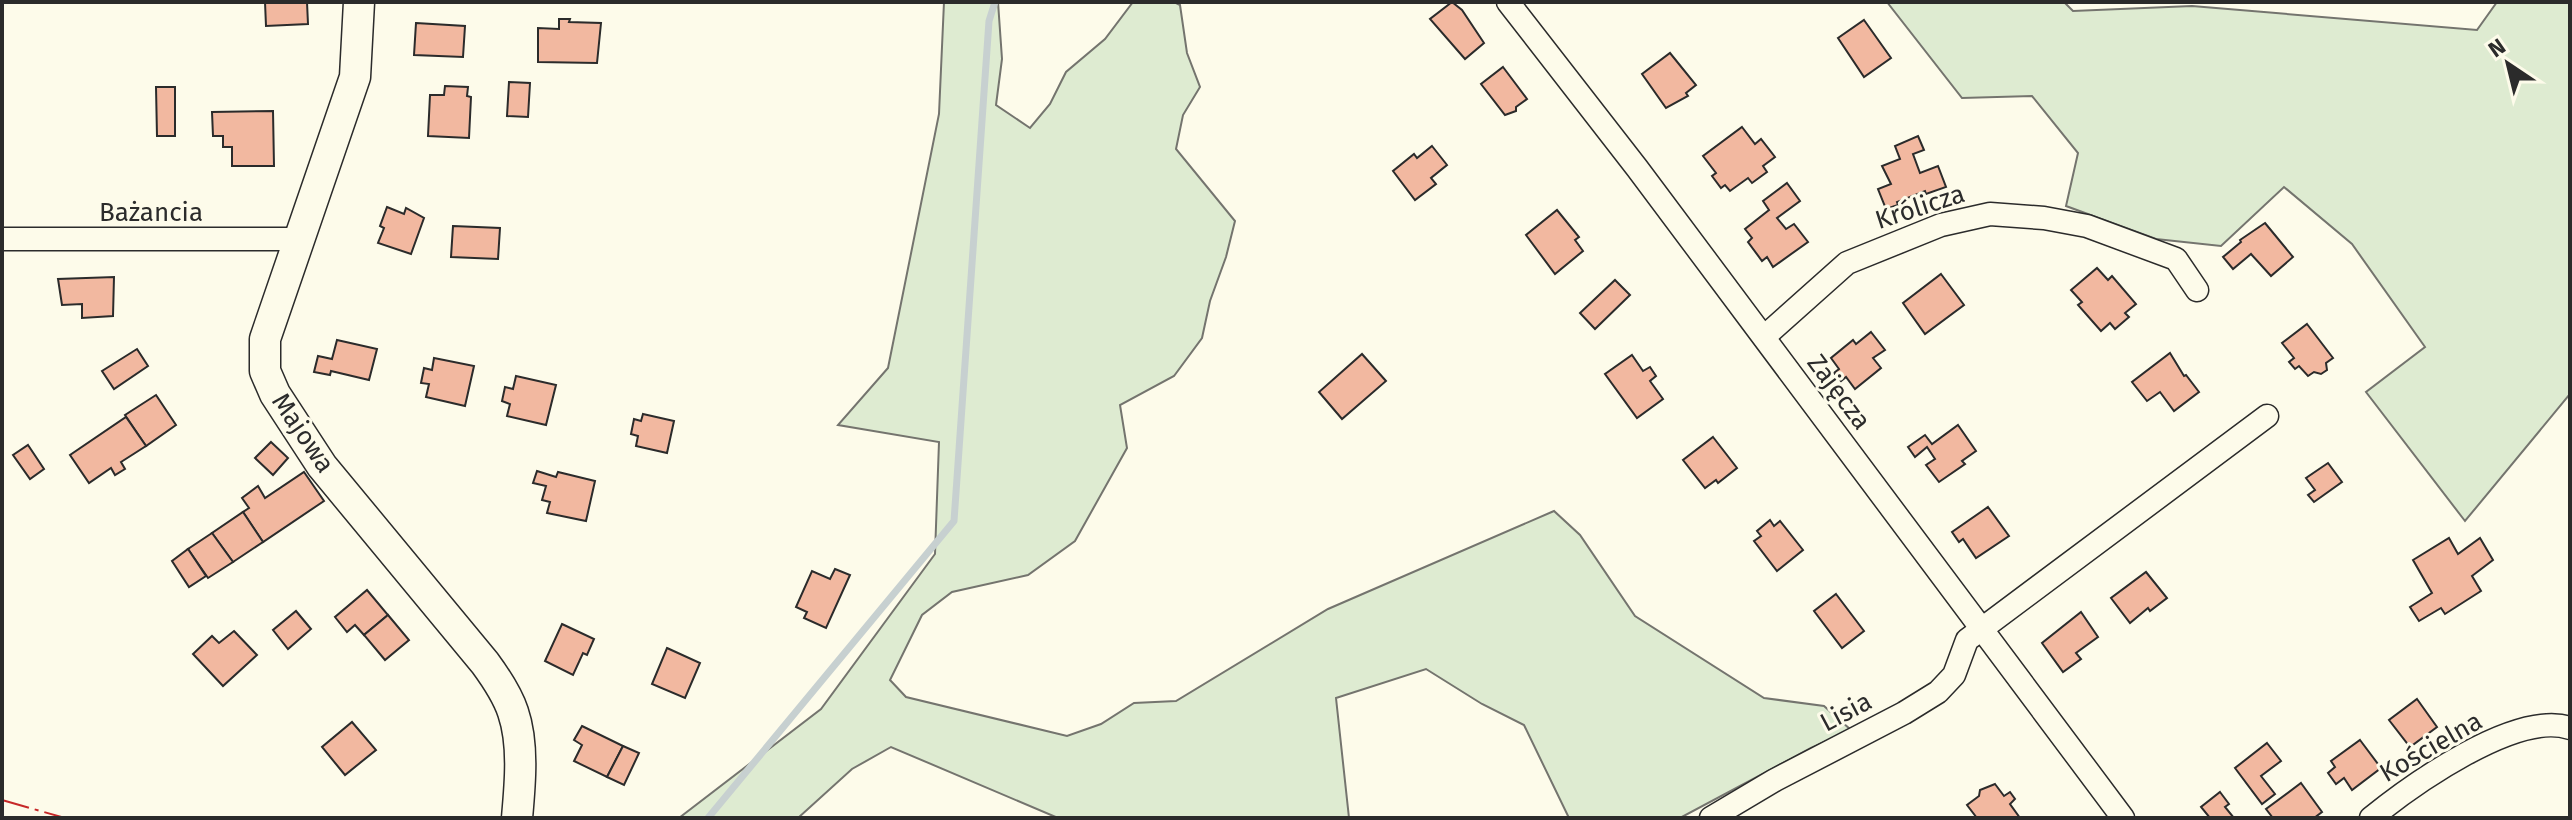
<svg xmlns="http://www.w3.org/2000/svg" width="2572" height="820" viewBox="0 0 2572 820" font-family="'Fira Sans',sans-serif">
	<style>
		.green { fill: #deebd1; stroke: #74746e; stroke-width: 2 }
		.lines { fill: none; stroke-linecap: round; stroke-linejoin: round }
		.stream { stroke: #c7d0d0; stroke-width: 7 }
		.building { fill: #f2b8a0; stroke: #2b2b2b; stroke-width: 2 }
		.street-casing { stroke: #2b2b2b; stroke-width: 25 }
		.secondary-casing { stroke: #2b2b2b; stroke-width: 33 }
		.street { stroke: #fdfbea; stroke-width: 22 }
		.secondary { stroke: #fdfbea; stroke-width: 30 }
		.power { stroke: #c62828; stroke-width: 2; stroke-dasharray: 28 6 4 6; stroke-linecap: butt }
		.labels { text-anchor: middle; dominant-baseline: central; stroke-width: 6; stroke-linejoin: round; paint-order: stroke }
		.street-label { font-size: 26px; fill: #2b2b2b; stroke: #fdfbea }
	</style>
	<rect width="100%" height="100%" fill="#fdfbea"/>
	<g class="green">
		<path d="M944,2h54l4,57 -6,46 34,23 20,-24 16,-32 39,-33 28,-37h41l6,3 7,48 13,34 -17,28 -7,34 59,72 -9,36 -16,44 -8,37 -28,38 -54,29 7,43 -52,93 -47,34 -76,17 -30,23 -32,65 16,17 161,39 34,-12 33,-21 42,-2 152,-92 226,-98 26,24 55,81 129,82 60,8 27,24 -40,18 -131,70h-111l-45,-93 -42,-21 -56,-35 -90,29 13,120h-291l-167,-71 -39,22 -54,49h-119l142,-109 114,-155 4,-112 -101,-17 50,-57 51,-254z"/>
		<path d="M1887,2h177l9,9 119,-5 285,24 20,-28h73v392l-105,127 -99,-129 59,-45 -73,-103 -68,-57 -63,59 -65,-7 -90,-33 12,-53 -46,-57 -70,2z"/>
	</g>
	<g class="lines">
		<path class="stream" d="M708,818l246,-297 35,-500 6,-19"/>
	</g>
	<g class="building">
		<path d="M265,2h42l1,22 -42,2z"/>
		<path d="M1452,2l10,8 22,33 -19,16 -35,-40z"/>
		<path d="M559,19h11l-1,3 32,1 -4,40 -59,-1v-34l21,1z"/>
		<path d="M1864,20l27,38 -27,19 -26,-39z"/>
		<path d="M416,23l49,3 -2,31 -49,-2z"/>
		<path d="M1670,53l26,32 -10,8 2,3 -22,12 -24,-34z"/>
		<path d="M1503,67l24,32 -11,8v4l-11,4 -24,-31z"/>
		<path d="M509,82l21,1 -2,34 -21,-1z"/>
		<path d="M445,86l23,1 -1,9 4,1 -2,41 -41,-2 2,-41h14z"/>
		<path d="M156,87h19v49h-18z"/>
		<path d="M273,111l1,55h-42v-19h-9v-11h-10l-1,-24z"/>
		<path d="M1742,127l13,17 6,-5 14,18 -12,9 4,6 -15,11 -4,-5 -18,13 -5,-6 -4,3 -9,-12 4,-3 -13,-17z"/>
		<path d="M1918,136l6,14 -11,4 7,19 18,-7 8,21 -20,7 -1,-3 -28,11 1,3 -12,4 -8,-20 13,-5 -9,-18 18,-7 -5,-13z"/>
		<path d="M1432,146l15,19 -16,13 5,6 -21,16 -22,-29 21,-17 3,4z"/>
		<path d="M1787,183l13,18 -23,17 9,11 8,-5 14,18 -35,25 -6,-10 -5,4 -14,-19 4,-4 -7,-9 24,-19 -6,-9z"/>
		<path d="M387,207l17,7 2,-6 18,10 -13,36 -33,-11 6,-15 -4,-2z"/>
		<path d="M1557,210l22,27 -4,3 8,11 -28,23 -29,-39z"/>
		<path d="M2265,223l28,34 -22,19 -20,-22 -18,15 -10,-12 18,-15 -1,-2z"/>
		<path d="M453,226l47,2 -2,31 -47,-2z"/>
		<path d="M2097,268l11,12 4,-4 24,28 -11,9 4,4 -14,12 -5,-6 -9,8 -23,-26 4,-3 -11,-12z"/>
		<path d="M1941,274l23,31 -39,29 -22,-31z"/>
		<path d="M114,277l-1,39 -31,2v-14l-20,1 -4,-26z"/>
		<path d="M1615,280l15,15 -35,34 -15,-16z"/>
		<path d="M2307,324l26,34 -7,5 1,7 -6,4 -7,-2 -6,4 -9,-10 -4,3 -6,-7 5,-4 -12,-15z"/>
		<path d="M1871,332l14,18 -12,8 8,10 -26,21 -9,-12 -5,4 -7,-8 5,-4 -8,-11 22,-18 3,4z"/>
		<path d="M337,340l40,9 -8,31 -38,-9 -1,4 -16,-3 4,-16 14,3z"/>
		<path d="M137,349l11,17 -34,23 -12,-18z"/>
		<path d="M2170,353l14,23 2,-1 13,17 -25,19 -14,-19 -13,9 -15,-19z"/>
		<path d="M1362,354l24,27 -44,38 -23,-27z"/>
		<path d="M1632,355l11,16 7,-4 6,9 -6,5 13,18 -26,19 -32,-44z"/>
		<path d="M434,358l40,8 -9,40 -39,-9 3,-13 -8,-1 3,-15 8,2z"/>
		<path d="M516,376l40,9 -10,40 -39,-9 3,-12 -8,-3 3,-14 8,2z"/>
		<path d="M156,395l20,30 -30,21 -21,-31z"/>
		<path d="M643,414l31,7 -7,32 -31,-7 2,-10 -7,-2 3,-15 7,2z"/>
		<path d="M126,417l20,29 -25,16 4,7 -10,6 -4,-7 -22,15 -19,-28z"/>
		<path d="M1958,425l18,26 -14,10 3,3 -26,18 -13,-17 9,-6 -8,-12 -12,10 -7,-10 17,-12 7,9z"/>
		<path d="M1713,437l24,31 -19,15 -2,-3 -11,8 -22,-28z"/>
		<path d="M271,442l17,16 -15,17 -18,-17z"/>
		<path d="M28,445l16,24 -14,10 -17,-24z"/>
		<path d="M2328,463l14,19 -28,20 -6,-7 7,-5 -9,-12z"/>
		<path d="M537,471l19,6 2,-5 37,9 -9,40 -39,-8 3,-11 -8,-2 4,-14 -13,-3z"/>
		<path d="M304,472l20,29 -61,41 -20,-30 6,-4 -7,-10 16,-12 7,12z"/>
		<path d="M1988,507l21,29 -33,22 -13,-19 -4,3 -7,-10z"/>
		<path d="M243,512l20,30 -30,20 -21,-29z"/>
		<path d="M1770,520l4,6 6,-5 23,29 -26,21 -23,-30 7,-5 -4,-5z"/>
		<path d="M212,533l21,29 -25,16 -20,-29z"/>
		<path d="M2449,538l9,16 22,-16 13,22 -21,16 9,15 -36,23 -4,-6 -22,13 -9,-14 22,-14 -19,-33z"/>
		<path d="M188,549l18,27 -17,11 -17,-26z"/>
		<path d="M835,569l15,6 -24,53 -22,-10 3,-6 -11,-5 16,-36 18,8z"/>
		<path d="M2146,572l21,26 -17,13 -2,-3 -18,15 -19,-25z"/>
		<path d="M367,590l21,25 -24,20 -9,-10 -8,7 -12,-15z"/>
		<path d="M1836,594l28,37 -22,17 -28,-37z"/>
		<path d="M296,611l15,18 -23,20 -15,-19z"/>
		<path d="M2081,612l17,25 -22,16 5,6 -18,13 -21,-29z"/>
		<path d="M388,615l21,25 -24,20 -21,-25z"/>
		<path d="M562,624l32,15 -7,16 -4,-2 -10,22 -28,-14z"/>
		<path d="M234,631l23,24 -34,31 -30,-32 19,-18 7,7z"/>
		<path d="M667,648l33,15 -15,35 -33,-14z"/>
		<path d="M2417,699l20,28 -27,20 -21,-27z"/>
		<path d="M352,722l24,28 -31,25 -23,-28z"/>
		<path d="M582,726l41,20 -16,31 -33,-16 8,-16 -8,-5z"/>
		<path d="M2360,740l21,28 -29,22 -8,-12 -8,6 -8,-11 7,-6 -4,-6z"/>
		<path d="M2267,743l14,18 -20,15 14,18 -13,10 -27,-36z"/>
		<path d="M623,746l16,7 -15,32 -17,-8z"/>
		<path d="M2301,783l21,29 -8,6h-41l-7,-9z"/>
		<path d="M1995,784l9,12 6,-4 5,7 -5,5 10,14h-43l-10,-13 12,-9 1,-6z"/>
		<path d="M2220,792l9,12 -4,3 9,11h-24l-9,-11z"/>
	</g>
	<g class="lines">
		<g class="street-casing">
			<g id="street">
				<path d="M1508,2l129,166 486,650"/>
				<path d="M2,239h298"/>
				<path d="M1764,337l83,-74 94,-38 49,-11 54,4 43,8 89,33 21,31"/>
				<path d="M1711,818l64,-38 129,-67 34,-21 16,-17 13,-35 300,-224"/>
				<path d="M2371,818c41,-33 145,-108 199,-90"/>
			</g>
		</g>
		<g class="secondary-casing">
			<path id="secondary" d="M359,2l-4,75 -90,262v32l10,23 47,72 163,197c11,15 22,31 28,49 11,32 7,73 4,106"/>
		</g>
		<use href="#street" class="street"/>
		<use href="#secondary" class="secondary"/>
		<path class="power" d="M2,800l63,18"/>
	</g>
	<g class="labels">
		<g class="street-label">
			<text transform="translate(1920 207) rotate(-18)">Królicza</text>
			<text x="151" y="212">Bażancia</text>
			<text transform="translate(1839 392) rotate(53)">Zajęcza</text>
			<text transform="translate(303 433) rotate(56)">Majowa</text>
			<text transform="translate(1846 712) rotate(-28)">Lisia</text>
			<text transform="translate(2431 747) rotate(-30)">Kościelna</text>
		</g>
	</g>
	<rect width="2572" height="820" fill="none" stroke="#2b2b2b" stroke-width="8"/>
	<g transform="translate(2508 64) rotate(325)" stroke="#fdfbea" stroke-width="6" paint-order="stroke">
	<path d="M0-6L14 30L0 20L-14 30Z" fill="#2b2b2b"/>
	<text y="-12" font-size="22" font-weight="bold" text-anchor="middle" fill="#2b2b2b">N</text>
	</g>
</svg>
